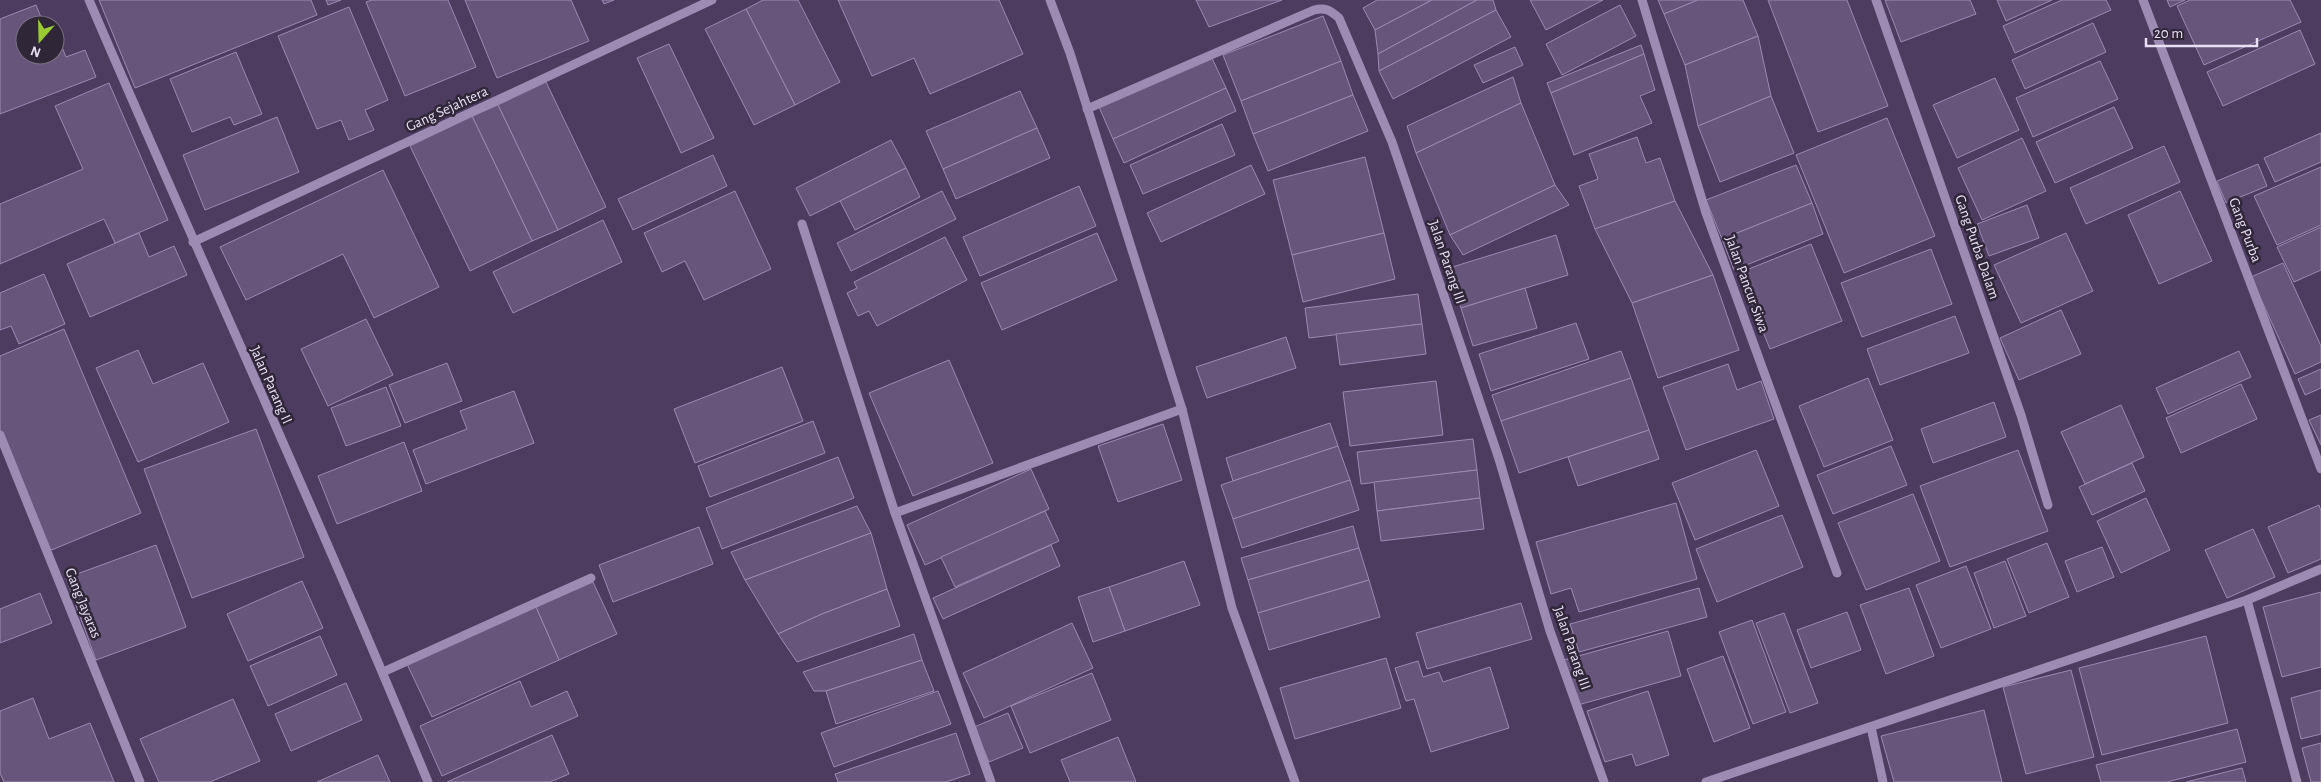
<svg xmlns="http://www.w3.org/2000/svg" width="2321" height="782" viewBox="0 0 2321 782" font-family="'Alegreya Sans',sans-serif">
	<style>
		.building { fill: #68557c; stroke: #9d89b3 }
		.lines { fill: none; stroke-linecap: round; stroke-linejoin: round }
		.minor { stroke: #9e8bb4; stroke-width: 9 }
		.labels { text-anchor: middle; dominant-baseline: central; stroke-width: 5; stroke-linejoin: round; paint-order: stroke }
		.street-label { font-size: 15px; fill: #eae0f6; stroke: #2f2738 }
	</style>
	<rect width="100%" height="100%" fill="#4d3b60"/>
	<g class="building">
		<path d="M99,0h212l6,15 -182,73z"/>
		<path d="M326,0h15l-13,5z"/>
		<path d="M372,0h76l28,67 -71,29 -39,-94z"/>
		<path d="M465,0h106l18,41 -92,37z"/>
		<path d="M602,0h12l-10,4z"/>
		<path d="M763,0h35l42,82 -45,23 -49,-96z"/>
		<path d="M838,0h161l24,54 -93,40 -16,-36 -42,18z"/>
		<path d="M1196,0h86l-73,27z"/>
		<path d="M1377,0h55l-57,30 -12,-22z"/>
		<path d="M1432,0h45l-99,54 -3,-24z"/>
		<path d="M1477,0h16l3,10 -117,61 -1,-17z"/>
		<path d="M1530,0h73l-57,30z"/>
		<path d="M1658,0h40l-34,14z"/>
		<path d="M1698,0h45l15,36 -73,29 -21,-51z"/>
		<path d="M1768,0h79l41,106 -70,26z"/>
		<path d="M1885,0h85l6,14 -75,28z"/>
		<path d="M1997,0h55l-46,21z"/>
		<path d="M2062,0h44l5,10 -96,43 -12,-27z"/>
		<path d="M2167,0h18l-15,7z"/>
		<path d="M2190,0h100l11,22 -97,43 -27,-59z"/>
		<path d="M36,5l8,20h-19v30h30v-25l11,27 19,-7 11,27 -96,37v-95z"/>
		<path d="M1620,5l16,31 -74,39 -16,-31z"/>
		<path d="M349,7l39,93 -23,10 9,20 -25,10 -8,-20 -24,9 -39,-93z"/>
		<path d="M746,9l49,96 -41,20 -49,-96z"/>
		<path d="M1496,10l15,27 -118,62 -14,-28z"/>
		<path d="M1323,16l18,45 -100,40 -18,-46z"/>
		<path d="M2093,23l13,29 -81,37 -13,-29z"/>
		<path d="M2300,30l15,34 -92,42 -16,-34z"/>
		<path d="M1758,36l13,60 -73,30 -13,-61z"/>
		<path d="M669,44l45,94 -33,15 -44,-95z"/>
		<path d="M1641,45l3,9 -93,39 -4,-10z"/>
		<path d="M1515,47l8,18 -40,18 -9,-18z"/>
		<path d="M236,52l26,62 -28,11 -4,-8 -38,15 -22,-53z"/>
		<path d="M1644,54l11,36 -15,6 12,27 -78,32 -23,-62z"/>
		<path d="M1211,56l15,32 -113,51 -14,-32z"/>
		<path d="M1341,61l12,34 -100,39 -12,-33z"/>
		<path d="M2100,61l18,38 -85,38 -17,-39z"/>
		<path d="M1513,77l8,26 -105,50 -9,-27z"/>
		<path d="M1995,78l24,52 -62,28 -24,-53z"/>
		<path d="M546,82l60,125 -48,23 -60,-125z"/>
		<path d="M109,83l59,137 -53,23 -11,-24 -104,45v-60l83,-35 -28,-63z"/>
		<path d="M1226,88l10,23 -112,52 -11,-24z"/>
		<path d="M1020,91l17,37 -94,41 -17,-38z"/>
		<path d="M1353,95l15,36 -100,40 -15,-37z"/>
		<path d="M1771,96l23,57 -74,29 -22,-56z"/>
		<path d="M1521,103l34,82 -105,50 -34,-82z"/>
		<path d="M498,105l60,125 -26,11 -60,-125z"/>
		<path d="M2114,107l19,41 -78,35 -19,-41z"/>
		<path d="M472,116l60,125 -62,30 -60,-125z"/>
		<path d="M277,117l22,55 -94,38 -22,-55z"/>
		<path d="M1887,118l48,118 -91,37 -48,-118z"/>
		<path d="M1222,124l13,31 -92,39 -13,-29z"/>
		<path d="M1037,128l13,30 -94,41 -13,-30z"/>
		<path d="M2321,133v29l-46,20 -11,-24z"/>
		<path d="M1637,137l9,26 14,-5 15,43 -80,28 -16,-43 19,-7 -9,-25z"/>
		<path d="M2022,138l24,53 -64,29 -24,-52z"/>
		<path d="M891,140l15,28 -96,48 -14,-28z"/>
		<path d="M2164,146l16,36 -94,42 -16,-36z"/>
		<path d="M713,155l14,31 -94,44 -15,-31z"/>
		<path d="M1365,157l19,76 -92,22 -19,-75z"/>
		<path d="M2258,164l9,22 -41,17 -9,-22z"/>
		<path d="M1251,165l14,29 -104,48 -14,-29z"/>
		<path d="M1796,165l16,38 -90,36 -16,-39z"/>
		<path d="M2321,167v58l-44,20 -23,-49z"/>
		<path d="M906,168l14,29 -65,33 -15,-29z"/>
		<path d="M383,170l56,117 -65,31 -31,-64 -97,46 -26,-53z"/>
		<path d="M1555,185l14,20 -106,50 -13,-20z"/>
		<path d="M1079,186l17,40 -116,50 -17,-39z"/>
		<path d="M735,191l36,78 -67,31 -19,-39 -23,11 -18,-39z"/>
		<path d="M942,191l14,28 -105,52 -14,-28z"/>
		<path d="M2180,191l32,70 -53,23 -31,-69z"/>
		<path d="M1675,201l38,74 -81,28 -37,-74z"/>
		<path d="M1812,203l11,31 -89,36 -12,-31z"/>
		<path d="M2027,205l12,33 -50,18 -12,-32z"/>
		<path d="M603,220l19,42 -109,51 -20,-41z"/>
		<path d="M2321,227v43l-27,12 -17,-35z"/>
		<path d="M139,233l10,24 25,-11 13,29 -97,42 -23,-53z"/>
		<path d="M1097,233l20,47 -115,50 -21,-47z"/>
		<path d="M1384,233l11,46 -92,23 -11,-47z"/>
		<path d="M2066,233l27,58 -72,32 -27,-58z"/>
		<path d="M1556,235l12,40 -107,33 -12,-40z"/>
		<path d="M945,237l22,43 -90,46 -8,-15 -11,5 -11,-23 10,-5 -3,-6z"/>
		<path d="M1811,244l31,77 -72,28 -31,-76z"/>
		<path d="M1931,249l21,55 -90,33 -21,-54z"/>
		<path d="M2283,263l38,83v16l-26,12 -44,-97z"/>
		<path d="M44,274l21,50 -46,20 -8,-18 -11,4v-37z"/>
		<path d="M1713,275l26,75 -81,28 -26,-75z"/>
		<path d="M1525,288l12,40 -64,18 -12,-38z"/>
		<path d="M1418,294l4,30 -113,14 -4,-30z"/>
		<path d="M2061,310l20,44 -62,26 -19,-42z"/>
		<path d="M1955,316l14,37 -89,32 -13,-36z"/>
		<path d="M366,319l27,56 -65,31 -27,-57z"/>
		<path d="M1576,323l13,36 -98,32 -12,-37z"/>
		<path d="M1422,324l4,30 -86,11 -4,-31z"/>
		<path d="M64,329l77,184 -92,38 -49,-116v-79z"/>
		<path d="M1286,337l10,31 -89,30 -11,-31z"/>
		<path d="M138,350l15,34 50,-21 26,59 -91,40 -42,-94z"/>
		<path d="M1621,351l10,27 -130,43 -9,-26z"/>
		<path d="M2239,351l12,26 -83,37 -12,-26z"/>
		<path d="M949,360l44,103 -80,33 -44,-103z"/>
		<path d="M447,363l15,38 -57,22 -16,-38z"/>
		<path d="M1728,364l9,26 24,-9 13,38 -88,31 -23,-63z"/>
		<path d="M782,367l21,54 -108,42 -21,-54z"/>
		<path d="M2321,369v19l-16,7 -7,-16z"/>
		<path d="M1631,378l18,52 -130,43 -18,-52z"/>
		<path d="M1868,378l25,62 -69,27 -25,-61z"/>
		<path d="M1436,381l7,54 -93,11 -7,-54z"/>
		<path d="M2241,384l16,35 -76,34 -15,-35z"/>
		<path d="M386,387l15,39 -55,20 -15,-38z"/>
		<path d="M514,391l20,52 -108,41 -13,-34 54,-21 -7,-18z"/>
		<path d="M1994,402l12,35 -73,26 -12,-34z"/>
		<path d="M2121,405l23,52 -59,27 -24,-52z"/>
		<path d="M2321,415v30l-12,-25z"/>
		<path d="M813,421l12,32 -115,44 -12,-31z"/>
		<path d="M1330,423l8,23 -105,35 -7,-23z"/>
		<path d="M1163,424l19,56 -64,22 -20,-56z"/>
		<path d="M256,429l48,128 -112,41 -48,-129z"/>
		<path d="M1649,430l10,29 -81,27 -10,-29z"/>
		<path d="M1473,439l4,31 -116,14 -4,-32z"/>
		<path d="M404,442l18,49 -85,33 -19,-48z"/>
		<path d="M1338,446l12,34 -117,39 -12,-34z"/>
		<path d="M1891,446l16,39 -74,29 -16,-39z"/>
		<path d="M1756,450l23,56 -84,34 -23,-57z"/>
		<path d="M2018,450l30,81 -98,36 -30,-81z"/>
		<path d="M838,457l16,41 -132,51 -16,-41z"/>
		<path d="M2132,463l13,28 -53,24 -13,-28z"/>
		<path d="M1031,469l18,40 -124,56 -18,-40z"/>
		<path d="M1477,470l3,28 -103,13 -3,-29z"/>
		<path d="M1350,480l9,30 -117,38 -9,-29z"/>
		<path d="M1913,494l27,67 -74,29 -28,-67z"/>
		<path d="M1480,498l4,31 -103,12 -4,-30z"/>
		<path d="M2146,498l24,52 -49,23 -24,-52z"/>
		<path d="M1676,503l21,76 -118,33 -8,-24 -20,6 -15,-52z"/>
		<path d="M2319,505l2,6v48l-33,14 -20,-46z"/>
		<path d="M857,506l14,27 -126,47 -14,-28z"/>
		<path d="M1045,511l14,30 -104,46 -14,-30z"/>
		<path d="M1782,515l21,52 -86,35 -21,-53z"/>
		<path d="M1353,526l6,22 -111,32 -7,-22z"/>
		<path d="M699,527l14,37 -100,38 -14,-37z"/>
		<path d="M2253,529l22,48 -48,21 -22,-48z"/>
		<path d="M871,533l16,56 -65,25 -44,20 -33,-54z"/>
		<path d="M2047,543l22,54 -40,16 -22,-54z"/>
		<path d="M156,545l30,82 -90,33 -30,-82z"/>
		<path d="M1051,545l9,21 -117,53 -10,-21z"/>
		<path d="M2102,547l12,30 -37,15 -12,-31z"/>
		<path d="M1359,548l10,32 -111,33 -10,-33z"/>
		<path d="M1184,561l16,44 -75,26 -16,-44z"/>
		<path d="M2005,561l21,55 -32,12 -20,-55z"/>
		<path d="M1966,566l25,63 -50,19 -25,-63z"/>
		<path d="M1369,580l11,37 -111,33 -11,-37z"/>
		<path d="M302,581l21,47 -75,33 -21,-47z"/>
		<path d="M593,582l24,52 -58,26 -23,-53z"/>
		<path d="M1109,587l16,44 -32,11 -15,-45z"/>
		<path d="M1699,588l8,29 -128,35 -9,-28z"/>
		<path d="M1909,588l25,68 -48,18 -26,-69z"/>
		<path d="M887,589l13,37 -103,36 -19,-28 44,-20z"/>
		<path d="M2321,592v75l-39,10 -19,-70z"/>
		<path d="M40,593l12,30 -52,20v-34z"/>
		<path d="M1521,603l11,36 -105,30 -11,-36z"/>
		<path d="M536,607l23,53 -127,57 -25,-53z"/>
		<path d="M1847,612l14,38 -50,18 -14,-38z"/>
		<path d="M1784,613l34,90 -28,10 -34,-90z"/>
		<path d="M1752,620l34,92 -33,12 -34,-92z"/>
		<path d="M1072,623l21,45 -109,50 -21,-45z"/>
		<path d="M1668,631l13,45 -103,29 -14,-45z"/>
		<path d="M914,634l8,26 -96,31h-12l-11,-19z"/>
		<path d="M320,636l17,39 -69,31 -18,-40z"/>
		<path d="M2206,636l22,87 -126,32 -23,-87z"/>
		<path d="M1723,656l27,72 -36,14 -27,-73z"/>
		<path d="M1386,658l15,50 -106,31 -15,-51z"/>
		<path d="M922,660l12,31 -98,33 -10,-33z"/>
		<path d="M1418,661l5,16 16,-5 4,10 47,-15 19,61 -78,24 -17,-53 -8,2 -11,-33z"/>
		<path d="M2071,670l23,87 -68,17 -23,-87z"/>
		<path d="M1092,673l19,47 -81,33 -19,-47z"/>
		<path d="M520,681l11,26 36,-16 11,25 -136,60 -22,-50z"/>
		<path d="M346,683l16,37 -71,31 -16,-37z"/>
		<path d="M2321,690v44l-20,5 -10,-41z"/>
		<path d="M938,691l13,33 -117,43 -13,-34z"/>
		<path d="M1648,691l21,64 -33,11 -4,-12 -27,8 -18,-51z"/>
		<path d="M33,698l16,41 41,-16 24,59h-110l-4,-9v-62z"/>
		<path d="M233,699l27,62 -50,21h-51l-19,-43z"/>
		<path d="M1984,710l18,72h-108l-13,-46z"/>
		<path d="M1008,713l15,35 -34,14 -15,-35z"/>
		<path d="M2237,729l9,33 -79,20h-66l-5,-17z"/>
		<path d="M956,733l14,41 -24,8h-108l-3,-8z"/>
		<path d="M552,735l17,39 -19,8h-103z"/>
		<path d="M1118,737l18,45h-66l-9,-22z"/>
		<path d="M2321,743v39h-10l-9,-34z"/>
		<path d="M378,755l12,27h-73z"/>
		<path d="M2242,768l4,14h-60z"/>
	</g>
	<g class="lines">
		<g class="minor">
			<path d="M89,0c112,261 231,519 339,782"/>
			<path d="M1050,0l20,53 112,356 50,199 63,174"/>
			<path d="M1642,0l64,213 131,360"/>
			<path d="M1876,0l145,415 27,90"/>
			<path d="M2143,0l178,469"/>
			<path d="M1087,109l227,-99c11,-3 16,0 25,8l53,124 107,317 51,172 54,151"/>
			<path d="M802,224l93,289 96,269"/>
			<path d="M193,242l519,-242"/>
			<path d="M0,435l140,347"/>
			<path d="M895,513l287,-104"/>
			<path d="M2247,600l50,182"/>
			<path d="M383,672l208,-94"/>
			<path d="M1871,727l12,55"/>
			<path d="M1706,782l541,-182 74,-31"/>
		</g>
	</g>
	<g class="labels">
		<g class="street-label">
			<text transform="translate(447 109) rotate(-25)">Gang Sejahtera</text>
			<text transform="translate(2245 230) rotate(69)">Gang Purba</text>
			<text transform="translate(1977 247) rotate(71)">Gang Purba Dalam</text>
			<text transform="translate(1447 262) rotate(71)">Jalan Parang III</text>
			<text transform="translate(1747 284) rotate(70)">Jalan Pancur Siwa</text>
			<text transform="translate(271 385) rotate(66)">Jalan Parang II</text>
			<text transform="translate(83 603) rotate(68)">Gang Jayaras</text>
			<text transform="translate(1572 648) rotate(71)">Jalan Parang III</text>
		</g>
	</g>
	<g transform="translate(40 40) rotate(200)"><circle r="24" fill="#2f2738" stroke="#7a7184"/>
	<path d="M0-4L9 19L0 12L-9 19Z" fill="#9acb34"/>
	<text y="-8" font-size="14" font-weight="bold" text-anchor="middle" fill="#eae0f6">N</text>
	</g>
	<path d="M2146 38v8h111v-8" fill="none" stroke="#eae0f6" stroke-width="2.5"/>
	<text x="2154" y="38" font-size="15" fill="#eae0f6" stroke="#2f2738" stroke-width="4" paint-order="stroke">20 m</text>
</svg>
